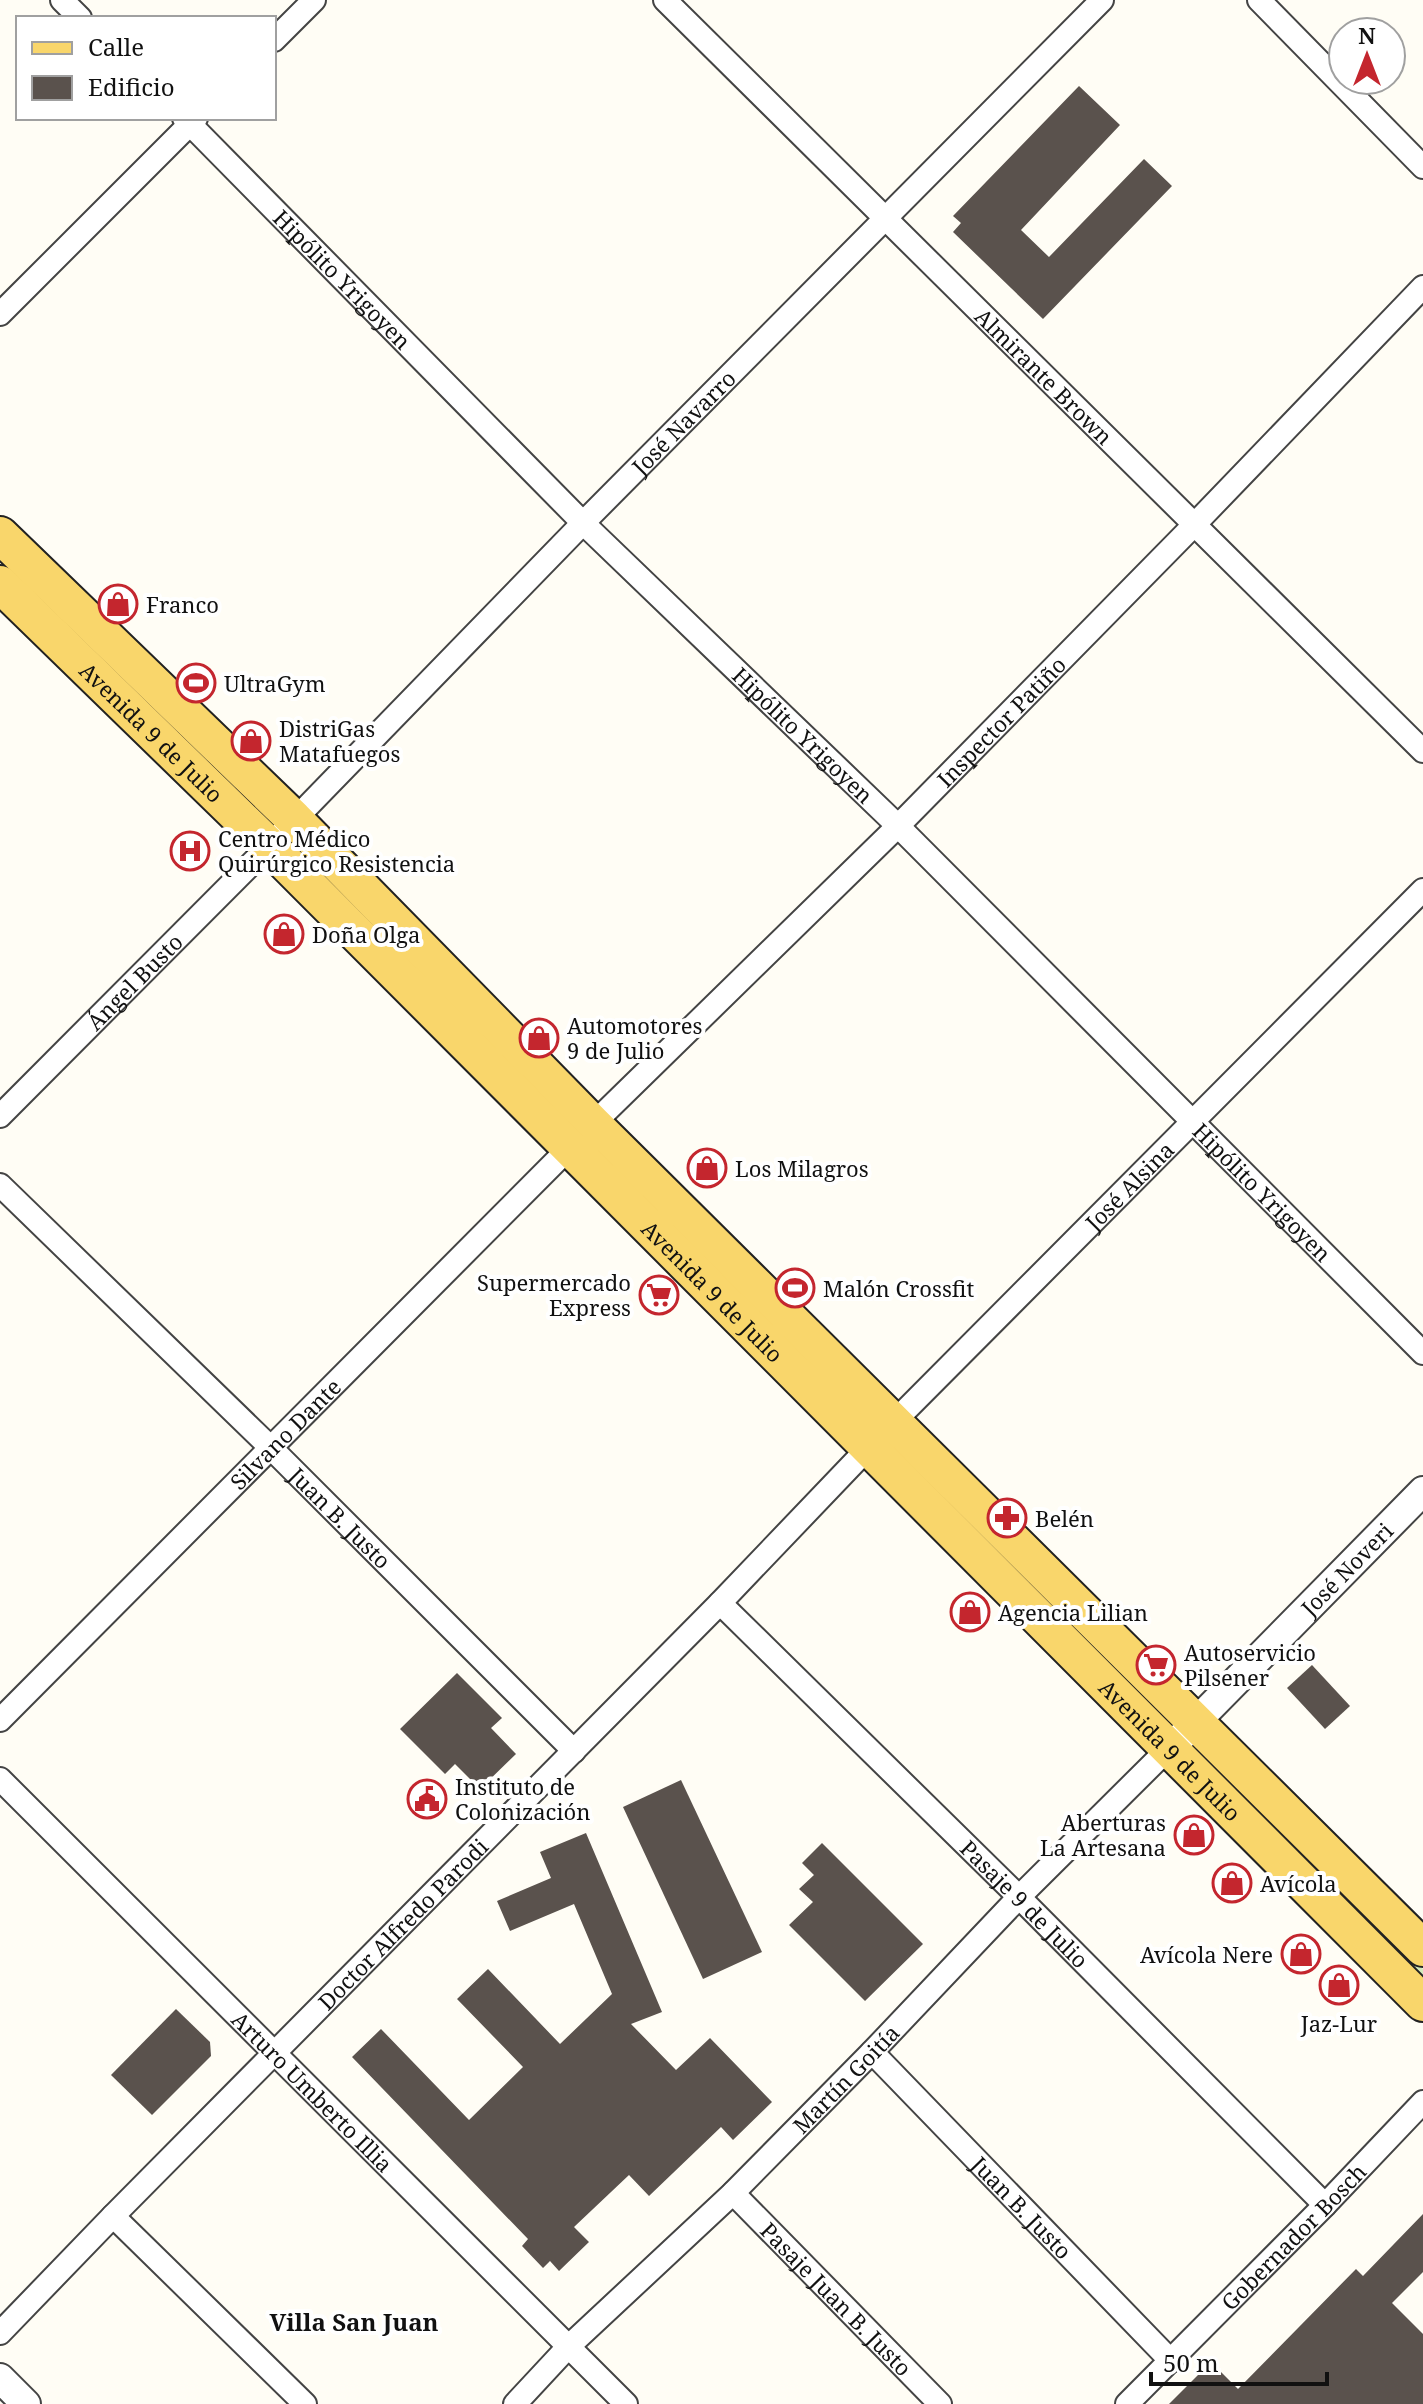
<svg xmlns="http://www.w3.org/2000/svg" width="1423" height="2404" viewBox="0 0 1423 2404" font-family="'Noto Serif',serif">
	<style>
		.green { fill: #d5ebbd }
		.building { fill: #5a524d }
		.lines { fill: none; stroke-linecap: round; stroke-linejoin: round }
		.minor-casing { stroke: #444; stroke-width: 26 }
		.tertiary-casing { stroke: #444; stroke-width: 32 }
		.primary-casing { stroke: #222; stroke-width: 40 }
		.minor { stroke: #fff; stroke-width: 22 }
		.tertiary { stroke: #fff; stroke-width: 28 }
		.primary { stroke: #f9d66b; stroke-width: 36 }
		.labels { text-anchor: middle; dominant-baseline: central; stroke-width: 8; stroke-linejoin: round; paint-order: stroke }
		.street-label { font-size: 22px; fill: #111; stroke: #fff }
		.poi-label { font-size: 22px; fill: #111; stroke: #fff; text-anchor: start }
		.neighbourhood-label { font-size: 24px; font-weight: bold; fill: #111; stroke: #fff }
	</style>
	<rect width="100%" height="100%" fill="#fffdf5"/>
	<path class="green" d="M1204,1746l219,223v20l-229,-233z"/>
	<g class="building">
		<path d="M1079,86l41,39 -99,105 28,27 95,-98 28,27 -129,133 -90,-87 8,-9 -8,-7z"/>
		<path d="M1312,1665l38,41 -25,23 -38,-41z"/>
		<path d="M457,1673l45,45 -11,10 25,26 -36,35 -25,-25 -10,10 -45,-45z"/>
		<path d="M681,1780l81,172 -59,27 -80,-172z"/>
		<path d="M586,1833l76,179 -31,12 45,46 34,-32 62,64 -39,38 -12,-13 -72,69 -20,-21 -55,52 15,15 -30,29 -9,-10 -7,7 -21,-22 6,-7 -176,-182 29,-28 88,91 54,-53 -66,-68 31,-30 72,75 52,-50 -38,-90 -64,27 -13,-30 54,-23 -11,-26z"/>
		<path d="M822,1843l101,101 -58,57 -76,-76 24,-23 -14,-13 15,-14 -12,-12z"/>
		<path d="M176,2009l34,33 1,14 -59,59 -41,-40z"/>
		<path d="M1423,2214v58l-31,31 31,31v70h-254l42,-42 27,27 118,-120 7,7z"/>
	</g>
	<g class="lines">
		<g class="minor-casing">
			<g id="minor">
				<path d="M62,0l18,18"/>
				<path id="s1" d="M665,0l758,751"/>
				<path d="M1259,0l164,167"/>
				<path d="M274,40l40,-40"/>
				<path id="s2" d="M184,118l399,405 315,303 525,527"/>
				<path d="M0,314l196,-196"/>
				<path id="s3" d="M0,1116l269,-270 314,-323 519,-523"/>
				<path id="s4" d="M0,1185l272,264 302,302"/>
				<path id="s5" d="M720,1603l299,294 306,308"/>
				<path id="s6" d="M0,1720l593,-596 305,-298 296,-301 229,-238"/>
				<path id="s7" d="M0,1779l626,625"/>
				<path id="s8" d="M872,2052l299,309"/>
				<path id="s9" d="M733,2193l207,211"/>
				<path d="M113,2216l192,188"/>
				<path id="s10" d="M0,2333l113,-117 607,-613 150,-157 553,-556"/>
				<path id="s11" d="M515,2404l53,-57 165,-154 139,-141 147,-155 150,-149"/>
				<path id="s12" d="M1127,2404l198,-199 98,-103"/>
			</g>
		</g>
		<g class="tertiary-casing">
			<g id="tertiary">
				<path id="s13" d="M1181,1737l242,-246"/>
				<path d="M0,2378l26,26"/>
			</g>
		</g>
		<g class="primary-casing">
			<g id="primary">
				<path d="M0,535l294,284 299,305 830,824"/>
				<path id="s14" d="M0,584l269,262 1154,1157"/>
			</g>
		</g>
		<use href="#minor" class="minor"/>
		<use href="#tertiary" class="tertiary"/>
		<use href="#primary" class="primary"/>
	</g>
	<defs>
		<g id="shop-ring" transform="scale(2)"><circle r="9.5" fill="#fff" stroke="#c4262e" stroke-width="1.5"/><path d="M-5-2.5h2.3a2.7 3.5 0 0 1 5.4 0H5L5.5 6h-11ZM-1.5-2.5h3a1.5 2.3 0 0 0-3 0Z" fill="#c4262e"/></g>
		<g id="stadium-ring" transform="scale(2)"><circle r="9.5" fill="#fff" stroke="#c4262e" stroke-width="1.5"/><path d="M0-5a6.5 5 0 1 0 0 10a6.5 5 0 1 0 0-10ZM-3.5-1.8h7v3.6h-7Z" fill="#c4262e"/></g>
		<g id="hospital-ring" transform="scale(2)"><circle r="9.5" fill="#fff" stroke="#c4262e" stroke-width="1.5"/><path d="M-5-5h3v3.5h4V-5h3V5h-3V1.5h-4V5h-3Z" fill="#c4262e"/></g>
		<g id="supermarket-ring" transform="scale(2)"><circle r="9.5" fill="#fff" stroke="#c4262e" stroke-width="1.5"/><path d="M-6-5.5h2.5l.6 2H6L4.5 2H-2.5L-4.4-4H-6ZM-1.5 3.2a1.3 1.3 0 1 0 .1 0ZM3 3.2a1.3 1.3 0 1 0 .1 0Z" fill="#c4262e"/></g>
		<g id="pharmacy-ring" transform="scale(2)"><circle r="9.5" fill="#fff" stroke="#c4262e" stroke-width="1.5"/><path d="M-2-6h4v4h4v4h-4v4h-4v-4h-4v-4h4Z" fill="#c4262e"/></g>
		<g id="civic-ring" transform="scale(2)"><circle r="9.5" fill="#fff" stroke="#c4262e" stroke-width="1.5"/><path d="M-.6-6.5H3V-4.5H.6V-3L4-1V1h2V6H-6V1h2V-1L-.6-3ZM-1.2 2.5V6h2.4V2.5Z" fill="#c4262e"/></g>
	</defs>
	<g fill-rule="evenodd">
		<use href="#shop-ring" x="118" y="604"/>
		<use href="#stadium-ring" x="196" y="683"/>
		<use href="#shop-ring" x="251" y="741"/>
		<use href="#hospital-ring" x="190" y="851"/>
		<use href="#shop-ring" x="284" y="934"/>
		<use href="#shop-ring" x="539" y="1038"/>
		<use href="#shop-ring" x="707" y="1168"/>
		<use href="#stadium-ring" x="795" y="1288"/>
		<use href="#supermarket-ring" x="659" y="1295"/>
		<use href="#pharmacy-ring" x="1007" y="1518"/>
		<use href="#shop-ring" x="970" y="1612"/>
		<use href="#supermarket-ring" x="1156" y="1665"/>
		<use href="#civic-ring" x="427" y="1799"/>
		<use href="#shop-ring" x="1194" y="1835"/>
		<use href="#shop-ring" x="1232" y="1883"/>
		<use href="#shop-ring" x="1301" y="1954"/>
		<use href="#shop-ring" x="1339" y="1985"/>
	</g>
	<g class="labels">
		<g class="street-label">
			<text stroke="none"><textPath href="#s2" startOffset="226">Hipólito Yrigoyen</textPath></text>
			<text stroke="none"><textPath href="#s1" startOffset="534">Almirante Brown</textPath></text>
			<text stroke="none"><textPath href="#s3" startOffset="974">José Navarro</textPath></text>
			<text stroke="none"><textPath href="#s6" startOffset="1414">Inspector Patiño</textPath></text>
			<text stroke="none"><textPath href="#s14" startOffset="212">Avenida 9 de Julio</textPath></text>
			<text stroke="none"><textPath href="#s2" startOffset="874">Hipólito Yrigoyen</textPath></text>
			<text stroke="none"><textPath href="#s3" startOffset="190">Ángel Busto</textPath></text>
			<text stroke="none"><textPath href="#s10" startOffset="1610">José Alsina</textPath></text>
			<text stroke="none"><textPath href="#s2" startOffset="1522">Hipólito Yrigoyen</textPath></text>
			<text stroke="none"><textPath href="#s14" startOffset="1004">Avenida 9 de Julio</textPath></text>
			<text stroke="none"><textPath href="#s6" startOffset="404">Silvano Dante</textPath></text>
			<text stroke="none"><textPath href="#s4" startOffset="476">Juan B. Justo</textPath></text>
			<text stroke="none"><textPath href="#s13" startOffset="236">José Noveri</textPath></text>
			<text stroke="none"><textPath href="#s14" startOffset="1652">Avenida 9 de Julio</textPath></text>
			<text stroke="none"><textPath href="#s5" startOffset="428">Pasaje 9 de Julio</textPath></text>
			<text stroke="none"><textPath href="#s10" startOffset="574">Doctor Alfredo Parodi</textPath></text>
			<text stroke="none"><textPath href="#s11" startOffset="464">Martín Goitía</textPath></text>
			<text stroke="none"><textPath href="#s7" startOffset="442">Arturo Umberto Illia</textPath></text>
			<text stroke="none"><textPath href="#s8" startOffset="216">Juan B. Justo</textPath></text>
			<text stroke="none"><textPath href="#s12" startOffset="236">Gobernador Bosch</textPath></text>
			<text stroke="none"><textPath href="#s9" startOffset="148">Pasaje Juan B. Justo</textPath></text>
		</g>
		<g class="poi-label">
			<text x="146" y="604">Franco</text>
			<text x="224" y="683">UltraGym</text>
			<text x="279" y="728">DistriGas<tspan x="279" dy="25">Matafuegos</tspan></text>
			<text x="218" y="838">Centro Médico<tspan x="218" dy="25">Quirúrgico Resistencia</tspan></text>
			<text x="312" y="934">Doña Olga</text>
			<text x="567" y="1025">Automotores<tspan x="567" dy="25">9 de Julio</tspan></text>
			<text x="735" y="1168">Los Milagros</text>
			<text x="631" y="1282" text-anchor="end">Supermercado<tspan x="631" dy="25">Express</tspan></text>
			<text x="823" y="1288">Malón Crossfit</text>
			<text x="1035" y="1518">Belén</text>
			<text x="998" y="1612">Agencia Lilian</text>
			<text x="1184" y="1652">Autoservicio<tspan x="1184" dy="25">Pilsener</tspan></text>
			<text x="455" y="1786">Instituto de<tspan x="455" dy="25">Colonización</tspan></text>
			<text x="1166" y="1822" text-anchor="end">Aberturas<tspan x="1166" dy="25">La Artesana</tspan></text>
			<text x="1260" y="1883">Avícola</text>
			<text x="1273" y="1954" text-anchor="end">Avícola Nere</text>
			<text x="1339" y="2023" text-anchor="middle">Jaz-Lur</text>
		</g>
		<g class="neighbourhood-label">
			<text x="354" y="2321">Villa San Juan</text>
		</g>
	</g>
	<rect x="16" y="16" width="260" height="104" fill="#ffffff" stroke="#a0a0a0" stroke-width="2"/>
	<rect x="32" y="42" width="40" height="12" fill="#f9d66b" stroke="#a0a0a0" stroke-width="2"/>
	<text x="88" y="56" font-size="24" fill="#111111">Calle</text>
	<rect x="32" y="76" width="40" height="24" fill="#5a524d" stroke="#a0a0a0" stroke-width="2"/>
	<text x="88" y="96" font-size="24" fill="#111111">Edificio</text>
	<g transform="translate(1367 56)"><circle r="38" fill="#ffffff" stroke="#a0a0a0" stroke-width="2"/>
	<path d="M0-6L14 30L0 20L-14 30Z" fill="#c4262e"/>
	<text y="-12" font-size="22" font-weight="bold" text-anchor="middle" fill="#111111">N</text>
	</g>
	<path d="M1151 2372v12h176v-12" fill="none" stroke="#111111" stroke-width="4"/>
	<text x="1163" y="2372" font-size="24" fill="#111111" stroke="#ffffff" stroke-width="6" paint-order="stroke">50 m</text>
</svg>
